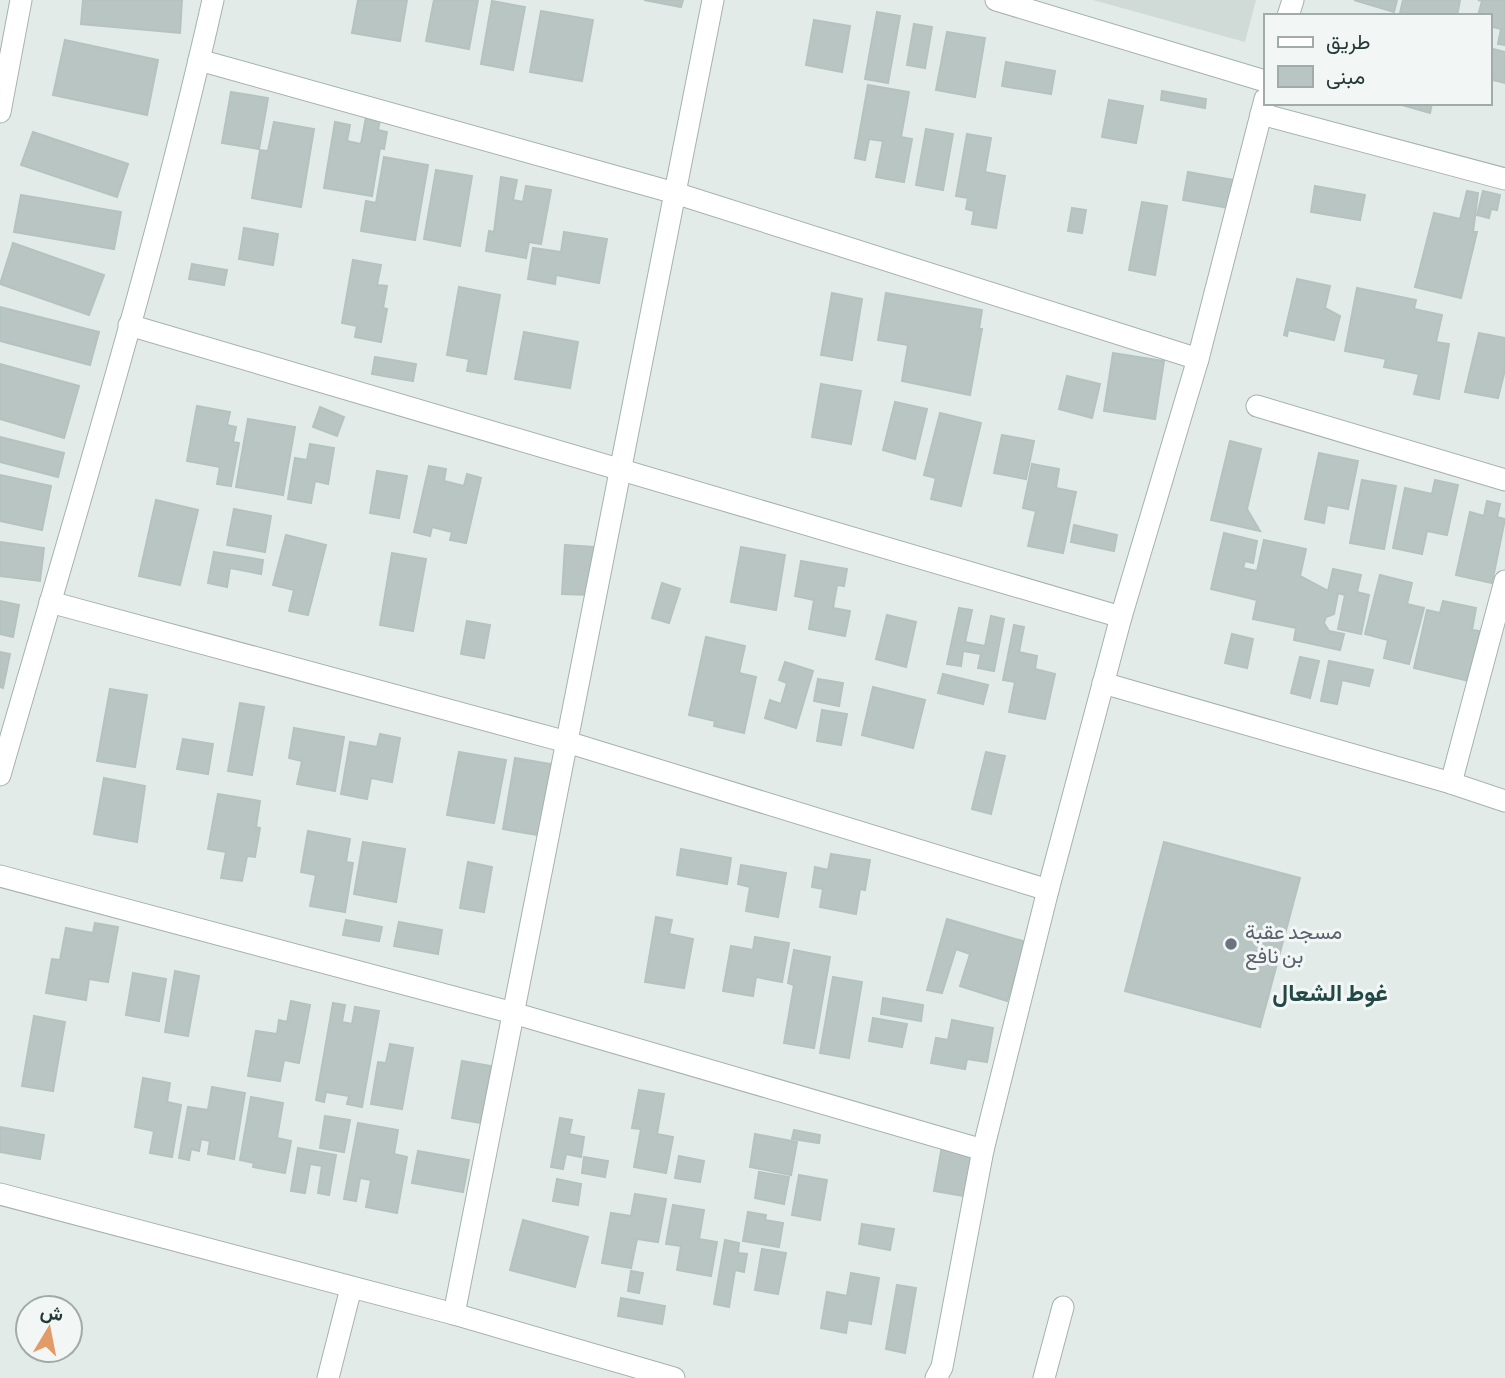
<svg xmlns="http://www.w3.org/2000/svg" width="1505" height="1378" viewBox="0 0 1505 1378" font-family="'Sofia Sans Condensed',Vazirmatn,sans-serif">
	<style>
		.built { fill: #d0dad7 }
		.building { fill: #b8c5c2; stroke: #b5c3c0; stroke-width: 2 }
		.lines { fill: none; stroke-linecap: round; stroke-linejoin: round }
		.street-casing { stroke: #a5b2af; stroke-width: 23 }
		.street { stroke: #fff; stroke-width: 21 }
		.worship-dot { fill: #6b7280; stroke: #f2f7f6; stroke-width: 2.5 }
		.labels { text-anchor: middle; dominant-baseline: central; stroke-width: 6; stroke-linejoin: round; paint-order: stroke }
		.worship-label { font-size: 21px; fill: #5b616d; stroke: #f2f7f6; text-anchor: start }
		.quarter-label { font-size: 24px; font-weight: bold; fill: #224946; stroke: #f2f7f6 }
	</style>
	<rect width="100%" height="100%" fill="#e2ebe8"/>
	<path class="built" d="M1093,0h163l-11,42z"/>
	<g class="building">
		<path d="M83,0h99l-2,33 -99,-9z"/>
		<path d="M358,0h49l-7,41 -48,-8z"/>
		<path d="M434,0h44l-9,49 -43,-8z"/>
		<path d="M644,0h39l-2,7z"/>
		<path d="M1354,0h43l-3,12z"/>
		<path d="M1403,0h57l-3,16h-44l-13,-3z"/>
		<path d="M1478,0h27v45l-7,-1 3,-15 -12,-3v-10h-11l4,-15z"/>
		<path d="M492,1l33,6 -12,63 -32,-6z"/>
		<path d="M541,11l52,9 -11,61 -52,-9z"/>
		<path d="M877,12l23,4 -12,67 -23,-4z"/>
		<path d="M814,20l36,6 -8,46 -36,-7z"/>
		<path d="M914,24l18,3 -7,41 -18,-3z"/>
		<path d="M947,32l38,6 -10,59 -39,-7z"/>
		<path d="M65,40l93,20 -11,55 -94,-20z"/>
		<path d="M1489,48l16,4v31l-16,-4z"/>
		<path d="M1006,62l49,9 -4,23 -49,-8z"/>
		<path d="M868,85l41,7 -8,45 11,2 -8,43 -28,-5 7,-36 -14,-2 -4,21 -10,-2z"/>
		<path d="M1162,91l44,8 -1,9 -44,-8z"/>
		<path d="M231,92l37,6 -9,51 -37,-6z"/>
		<path d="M1109,100l34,6 -7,37 -34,-6z"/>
		<path d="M1395,103h37l-2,10z"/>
		<path d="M366,117l14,3 -2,10 9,2 -3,17 -4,-1 -8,48 -48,-8 11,-66 15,3 -3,16 14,3z"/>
		<path d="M274,122l40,7 -13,78 -49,-9 8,-48 8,1z"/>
		<path d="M926,129l27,5 -10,56 -27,-5z"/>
		<path d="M33,132l95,32 -11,33 -96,-32z"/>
		<path d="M967,134l24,4 -6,34 20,4 -9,52 -24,-4 2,-13 -8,-2 2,-11 -12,-2z"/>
		<path d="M384,157l44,8 -13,75 -54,-9 5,-30 10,2z"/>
		<path d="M436,170l36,6 -12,70 -36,-7z"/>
		<path d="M1188,172l46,8 -5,28 -46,-8z"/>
		<path d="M501,177l16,3 -4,20 10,2 3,-16 25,4 -10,54 -12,-2 -3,16 -40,-7 3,-20 5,1z"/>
		<path d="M1315,186l50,9 -5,25 -49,-8z"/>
		<path d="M1467,191l11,2 -5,39h4l-16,66 -46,-11 19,-74 26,6z"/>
		<path d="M1483,191l17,4 -3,15 -6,-1 -2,9 -12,-3z"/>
		<path d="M21,195l100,17 -7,37 -100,-17z"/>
		<path d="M1142,202l25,4 -12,69 -26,-5z"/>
		<path d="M1072,208l14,2 -4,23 -14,-2z"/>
		<path d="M244,228l34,6 -5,31 -34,-6z"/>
		<path d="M564,232l43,7 -8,44 -43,-8 -1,9 -27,-5 5,-31 28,4z"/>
		<path d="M13,243l91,32 -15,40 -89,-31z"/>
		<path d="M353,260l28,5 -4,20 10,1 -4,22 4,1 -6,33 -26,-5 2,-11 -15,-3z"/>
		<path d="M192,264l35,6 -3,15 -35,-6z"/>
		<path d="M1297,279l33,7 -5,22 15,8 -6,24 -46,-10 -1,6 -3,-1z"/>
		<path d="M459,287l41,8 -14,79 -19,-3 2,-12 -22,-4z"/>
		<path d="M1357,288l59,12 -2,9 28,6 -6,27 13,2 -10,55 -25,-5 5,-20 -35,-7 2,-8 -41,-8z"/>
		<path d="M832,293l30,6 -10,61 -31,-5z"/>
		<path d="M886,293l96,17 -3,19h3l-12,66 -68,-14 6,-36 -30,-5z"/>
		<path d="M0,307l99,25 -9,33 -90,-24z"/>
		<path d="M524,332l54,10 -8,46 -55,-9z"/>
		<path d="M1479,333l26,5v32l-7,28 -33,-6z"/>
		<path d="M1113,353l51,8 -9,58 -51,-8z"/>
		<path d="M375,357l41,7 -3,17 -41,-7z"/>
		<path d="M0,364l79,22 -15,52 -64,-19z"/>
		<path d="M1067,376l33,8 -8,34 -33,-9z"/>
		<path d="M821,384l40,7 -10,53 -39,-7z"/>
		<path d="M895,402l32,7 -12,50 -32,-9z"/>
		<path d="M197,406l33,6 -3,13 9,2 -3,15 6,1 -8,43 -14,-2 3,-17 -33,-6z"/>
		<path d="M320,407l24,10 -7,19 -24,-9z"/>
		<path d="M940,413l41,10 -20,83 -30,-7 5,-21 -12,-3z"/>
		<path d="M248,419l47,8 -12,68 -47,-8z"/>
		<path d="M1002,435l32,6 -8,38 -32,-6z"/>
		<path d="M0,437l64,16 -6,24 -58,-15z"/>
		<path d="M1230,441l31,8 -14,60 13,22 -49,-11z"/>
		<path d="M310,444l24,4 -6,36 -13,-3 -4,22 -23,-4 7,-41 12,2z"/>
		<path d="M1319,453l39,8 -10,48 -21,-4 -3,18 -19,-4z"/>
		<path d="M1032,464l27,5 -3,19 20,4 -13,61 -35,-7 8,-35 -13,-3z"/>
		<path d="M429,466l17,3 -2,12 20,5 3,-12 14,4 -15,65 -16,-3 2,-8 -20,-5 -2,9 -16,-4z"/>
		<path d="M377,471l30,5 -8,42 -29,-5z"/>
		<path d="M0,475l51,11 -9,44 -42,-9z"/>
		<path d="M1362,480l34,6 -12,63 -34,-6z"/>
		<path d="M1435,480l23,5 -11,50 -20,-4 -5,23 -29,-6 12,-60 27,6z"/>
		<path d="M156,500l42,10 -18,75 -41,-9z"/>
		<path d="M1487,501l13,3 -3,13 8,2 -13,64 -36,-8 14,-63 14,4z"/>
		<path d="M234,509l37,7 -6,36 -38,-7z"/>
		<path d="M1074,525l43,10 -3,16 -43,-9z"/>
		<path d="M1224,533l33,8 -4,22 -8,-2 -2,7 14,3 7,-31 42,9 -6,27 28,15 5,-22 28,6 -4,17 12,3 -8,39 -23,-5 7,-34 -7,-2 -4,21 -8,3 -2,6 5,8 15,3 -4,16 -46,-10 2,-12 -43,-9 4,-19 -46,-11z"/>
		<path d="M286,535l40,10 -18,70 -19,-4 5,-21 -21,-5z"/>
		<path d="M0,542l44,6 -4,33 -40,-5z"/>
		<path d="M565,545l29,2 -3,48 -29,-1z"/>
		<path d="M741,547l44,8 -9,55 -45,-8z"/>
		<path d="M214,552l49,8 -2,14 -31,-6 -3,19 -19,-4z"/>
		<path d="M392,553l34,6 -13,72 -33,-6z"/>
		<path d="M801,561l46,8 -3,17 -7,-1 -4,23 17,3 -5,25 -36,-7 5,-29 -19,-4z"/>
		<path d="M1380,575l32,8 -5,21 17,4 -15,56 -25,-6 4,-18 -23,-6z"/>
		<path d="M662,583l18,6 -11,34 -17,-5z"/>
		<path d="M0,601l19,4 -6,32 -13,-3z"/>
		<path d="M1443,601l33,7 -4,22 8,1 -11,50 -55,-13 13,-58 13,3z"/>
		<path d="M959,608l13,2 -7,32 20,4 6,-30 13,3 -10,52 -16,-3 3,-14 -18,-3 -2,15 -14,-2z"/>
		<path d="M887,615l29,7 -10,45 -30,-8z"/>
		<path d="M467,621l23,4 -6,33 -23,-4z"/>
		<path d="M1014,625l10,2 -5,25 18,4 -2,13 20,5 -10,45 -36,-7 6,-30 -12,-2z"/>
		<path d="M1232,634l21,5 -6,29 -22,-5z"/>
		<path d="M706,637l39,9 -6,27 17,4 -12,56 -30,-7 1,-5 -26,-6z"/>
		<path d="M0,652l10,2 -7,34 -3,-1z"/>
		<path d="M1300,657l19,4 -9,37 -19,-5z"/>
		<path d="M1329,661l44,9 -4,16 -27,-6 -5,24 -16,-3z"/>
		<path d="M785,662l28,9 -17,57 -31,-10 5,-18 11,4 6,-21 -8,-3z"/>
		<path d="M943,674l45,11 -5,19 -45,-11z"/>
		<path d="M818,679l25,4 -4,23 -25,-5z"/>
		<path d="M873,687l52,13 -12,48 -51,-13z"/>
		<path d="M110,689l37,6 -12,72 -38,-6z"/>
		<path d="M240,703l24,4 -12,68 -24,-4z"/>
		<path d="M822,710l25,4 -6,31 -24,-4z"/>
		<path d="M294,728l50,9 -9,54 -38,-7 5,-23 -13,-3z"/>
		<path d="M380,734l20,4 -8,44 -21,-4 -4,21 -26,-5 9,-52 27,5z"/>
		<path d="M183,739l30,5 -5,30 -31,-5z"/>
		<path d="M459,752l47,8 -12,63 -47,-8z"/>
		<path d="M986,752l19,4 -14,58 -19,-5z"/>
		<path d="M515,758l53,9 -13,71 -52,-9z"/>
		<path d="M104,778l41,8 -8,56 -43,-8z"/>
		<path d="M218,794l42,7 -4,26 4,1 -5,29 -8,-1 -5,25 -21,-3 5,-26 -18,-3z"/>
		<path d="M308,831l42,8 -4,23 7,1 -8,49 -35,-6 6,-31 -15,-3z"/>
		<path d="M363,842l42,7 -9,53 -42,-8z"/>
		<path d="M1164,842l136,36 -40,149 -135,-36z"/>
		<path d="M681,849l50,9 -4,26 -50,-9z"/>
		<path d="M831,854l39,6 -5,30 -5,-1 -4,25 -36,-7 3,-18 -11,-2 3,-20 13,3z"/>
		<path d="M468,862l24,5 -8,45 -24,-4z"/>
		<path d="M741,865l45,8 -8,44 -32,-6 4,-24 -12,-3z"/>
		<path d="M656,917l16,3 -3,14 24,5 -9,49 -39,-6z"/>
		<path d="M947,919l79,23 -19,59 -47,-15 10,-32 -14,-5 -14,44 -15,-3z"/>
		<path d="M346,920l36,7 -3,14 -36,-6z"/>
		<path d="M399,922l43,8 -4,24 -44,-8z"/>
		<path d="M95,923l23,4 -10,55 -19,-3 -3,21 -40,-7 6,-34 8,1 6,-32 27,5z"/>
		<path d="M755,937l34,6 -7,39 -26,-5 -3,19 -30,-5 8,-45 22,4z"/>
		<path d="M794,950l36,7 -16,91 -30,-5 10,-58 -6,-2z"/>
		<path d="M175,971l24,5 -11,60 -23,-4z"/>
		<path d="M133,973l33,6 -7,42 -33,-6z"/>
		<path d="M833,977l29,5 -13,76 -29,-5z"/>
		<path d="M883,998l40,7 -2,16 -40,-7z"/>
		<path d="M291,1001l19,4 -11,58 -15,-3 -4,21 -32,-5 8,-45 21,3 2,-14 8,2z"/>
		<path d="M333,1003l12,2 -3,17 10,2 3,-17 24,4 -17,96 -15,-3 2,-8 -23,-4 -2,10 -8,-2z"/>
		<path d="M34,1016l31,6 -12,69 -31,-5z"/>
		<path d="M873,1018l34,6 -5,23 -33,-6z"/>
		<path d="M952,1020l41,8 -6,34 -20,-3 -2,10 -34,-6 5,-25 12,2z"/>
		<path d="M390,1044l23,4 -11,61 -31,-5 7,-42 8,1z"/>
		<path d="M462,1061l29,5 -10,57 -29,-5z"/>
		<path d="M143,1078l27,5 -3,19 14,3 -9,52 -22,-4 4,-22 -19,-4z"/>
		<path d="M212,1087l33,6 -11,66 -26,-5 2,-13 -9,-2 -2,12 -8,-2 -2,11 -10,-2 9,-51 20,3z"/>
		<path d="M639,1090l25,4 -7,40 16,3 -7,36 -32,-6 7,-38 -9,-1z"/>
		<path d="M251,1097l32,6 -6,35 14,3 -6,32 -32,-6 1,-4 -14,-3z"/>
		<path d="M325,1116l25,4 -6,32 -24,-4z"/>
		<path d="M560,1118l12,2 -3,14 15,3 -3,20 -15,-3 -3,15 -12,-2z"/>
		<path d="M358,1123l40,7 -4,24 13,3 -10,56 -31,-6 5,-27 -11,-2 -4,23 -12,-2z"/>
		<path d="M0,1127l44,8 -4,24 -40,-7z"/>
		<path d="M794,1130l26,5 -1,8 -27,-4z"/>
		<path d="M755,1134l42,8 -6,33 -41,-8z"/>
		<path d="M942,1146l36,6 -8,45 -36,-6z"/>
		<path d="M298,1148l38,7 -7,40 -11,-2 4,-27 -12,-2 -5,29 -14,-2z"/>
		<path d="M418,1151l51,9 -6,32 -51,-9z"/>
		<path d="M679,1156l25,5 -4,21 -25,-4z"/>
		<path d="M584,1157l24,4 -3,16 -23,-4z"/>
		<path d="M759,1172l30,5 -5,27 -29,-6z"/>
		<path d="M799,1175l28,5 -7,40 -28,-5z"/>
		<path d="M557,1179l24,5 -3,21 -25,-4z"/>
		<path d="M635,1194l31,5 -8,43 -21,-3 -6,29 -29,-5 9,-50 20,3z"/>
		<path d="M673,1205l31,5 -5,29 18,3 -6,34 -34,-6 4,-24 -15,-2z"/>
		<path d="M748,1212l18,3 -1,5 18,3 -4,24 -36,-6z"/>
		<path d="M523,1220l65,17 -13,50 -65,-17z"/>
		<path d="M862,1224l32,5 -4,21 -31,-6z"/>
		<path d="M725,1240l14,3 -1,10 9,1 -3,18 -9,-2 -6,37 -15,-3z"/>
		<path d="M762,1249l24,4 -8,41 -23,-4z"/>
		<path d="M631,1271l12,2 -4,20 -11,-2z"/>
		<path d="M851,1273l28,5 -8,46 -23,-4 -2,13 -25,-5 6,-36 20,4z"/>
		<path d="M897,1285l19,3 -11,65 -19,-4z"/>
		<path d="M621,1298l44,8 -3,18 -44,-8z"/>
	</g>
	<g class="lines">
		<g class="street-casing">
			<g id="street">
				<path d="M996,0l269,81"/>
				<path d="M1288,16l5,-16"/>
				<path d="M199,60l476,133 523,166"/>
				<path d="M0,112l21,-112"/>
				<path d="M1261,114l244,65"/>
				<path d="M129,325l992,292"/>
				<path d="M1257,406l248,74"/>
				<path d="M50,602l517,140 481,148"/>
				<path d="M1103,683l348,100 54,18"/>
				<path d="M0,775c74,-257 154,-514 213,-775"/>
				<path d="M1451,783l54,-202"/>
				<path d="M0,876l513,137 470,137"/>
				<path d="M0,1194l454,120 220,64"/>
				<path d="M454,1314l259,-1314"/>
				<path d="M328,1378l23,-90"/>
				<path d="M936,1378l6,-11 41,-217 65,-260 73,-273 77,-258 67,-260"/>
				<path d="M1044,1378l19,-71"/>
			</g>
		</g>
		<use href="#street" class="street"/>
	</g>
	<circle class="worship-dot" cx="1231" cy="944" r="7"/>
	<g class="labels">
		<g class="worship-label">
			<text x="1245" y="932">مسجد عقبة<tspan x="1245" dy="24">بن نافع</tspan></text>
		</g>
		<g class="quarter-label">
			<text x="1330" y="993">غوط الشعال</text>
		</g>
	</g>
	<rect x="1264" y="14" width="228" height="91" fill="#f2f7f6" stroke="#a0abaa" stroke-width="2"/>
	<rect x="1278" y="37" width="35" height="10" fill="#ffffff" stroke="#a0abaa" stroke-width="2"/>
	<text x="1326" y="49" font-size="21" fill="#243a37">طريق</text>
	<rect x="1278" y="66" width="35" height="21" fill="#b8c5c2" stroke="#a0abaa" stroke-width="2"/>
	<text x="1326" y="84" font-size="21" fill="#243a37">مبنى</text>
	<g transform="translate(49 1329) rotate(10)"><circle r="33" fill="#f2f7f6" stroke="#a0abaa" stroke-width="2"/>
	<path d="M0-5L12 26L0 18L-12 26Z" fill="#e29a69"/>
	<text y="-10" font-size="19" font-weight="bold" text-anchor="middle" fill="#243a37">ش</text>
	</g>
</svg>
